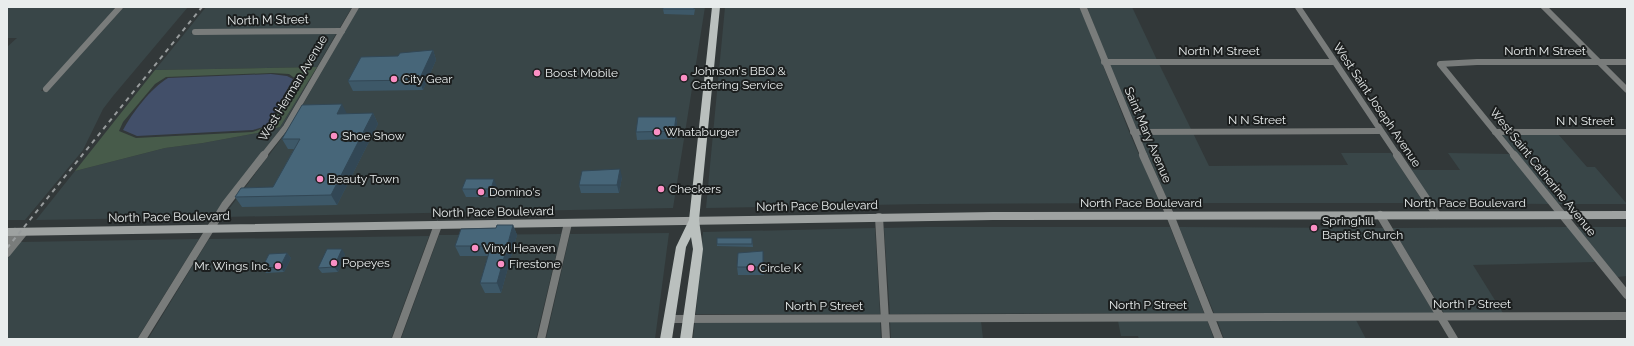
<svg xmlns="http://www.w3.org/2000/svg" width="1634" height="346" viewBox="0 0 1634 346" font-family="Raleway,sans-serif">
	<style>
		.built { fill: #394648 }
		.green { fill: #475b4a; fill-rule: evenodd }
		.water { fill: #424f69 }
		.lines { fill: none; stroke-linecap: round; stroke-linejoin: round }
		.minor-far1 { stroke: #797c7b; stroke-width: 6 }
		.minor { stroke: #797c7b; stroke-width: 8 }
		.tertiary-far1 { stroke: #797c7b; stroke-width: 7 }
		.tertiary { stroke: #797c7b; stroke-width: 8 }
		.secondary { stroke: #9ea2a1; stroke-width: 8 }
		.primary { fill: #bac0be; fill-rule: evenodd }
		.rail { stroke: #989c9d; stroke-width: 2; stroke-dasharray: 4.5 4.5; stroke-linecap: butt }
		.wall { fill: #3d5868 }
		.shaded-wall { fill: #324755 }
		.building { fill: #476679; stroke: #324755 }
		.poi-dot { fill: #fb8fc4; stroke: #1c1f1f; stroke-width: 1.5 }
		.labels { text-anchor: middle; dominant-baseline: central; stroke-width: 4; stroke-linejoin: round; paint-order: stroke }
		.street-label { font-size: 12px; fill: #e9eded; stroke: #1c1f1f }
		.poi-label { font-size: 12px; fill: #e9eded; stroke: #1c1f1f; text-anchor: start }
	</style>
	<rect width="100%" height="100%" fill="#323839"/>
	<g class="built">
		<path d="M7,7h110l-76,84h7l76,-84h64l-75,89 -10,13 -20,41 -58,70h-18v-173l10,-9h-10z"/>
		<path d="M206,7h146l-13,22 -146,2 -2,3 146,-2 -20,35 -162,3z"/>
		<path d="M359,7h346l-32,201 -450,9 67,-90z"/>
		<path d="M725,7h355l50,127 30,69 -238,1 -216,4z"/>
		<path d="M1087,7h45l25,53h-50z"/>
		<path d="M1109,64h50l32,65h-55z"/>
		<path d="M315,70l-33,57 -68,90 -178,3 39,-49 90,-23 38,-5 55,-10 22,-6z"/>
		<path d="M1193,133l16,33 139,-1 -7,-12h50l33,50h-255l-31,-69z"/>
		<path d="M1501,134h57l29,33h8l32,37h-68z"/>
		<path d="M1448,153l61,1 41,50 -117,-1 -22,-33h49z"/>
		<path d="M926,227h244l34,86 -314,1 -6,-86z"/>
		<path d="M1179,227l204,1 51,85h-220z"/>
		<path d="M1568,227l27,35 -122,3 30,48h-59l-52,-85z"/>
		<path d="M1577,227h50v49l-10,1z"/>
		<path d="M875,228l5,86h-184l7,-82z"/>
		<path d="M669,233l-14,106h-109l24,-105z"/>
		<path d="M561,234l-25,105h-135l38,-104z"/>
		<path d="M429,236l-38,103h-243l61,-100z"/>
		<path d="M199,239l-62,100h-130v-80l13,-17z"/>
		<path d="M1207,320l7,19h-75l-1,-3h-17l-3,-15z"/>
		<path d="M1217,320h139l10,19h-142z"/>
		<path d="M695,321h185l1,18h-188z"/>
		<path d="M890,321h91l2,18h-92z"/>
	</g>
	<path class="green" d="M317,67l-37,60 -22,6 -55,10 -38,5 -90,23 80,-101zM272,73l17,1 7,5c-10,21 -19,47 -44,53l-116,6 -17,-7 4,-9 32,-38 11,-7z"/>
	<path class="water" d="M271,74l16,2 6,3 -23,42 -7,6 -10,3 -116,6 -14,-6c9,-17 28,-42 45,-52z"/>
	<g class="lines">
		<g class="minor-far1">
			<path d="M1298,7l100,149"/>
			<path d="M1544,7l83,83"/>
			<path d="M195,32l147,-1"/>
			<path d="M1104,62h230"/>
			<path d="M46,89l74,-82"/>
			<path d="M1133,132l247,-1"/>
			<path d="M1495,132h132"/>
			<path d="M263,156l23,-29 70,-120"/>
			<path d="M1515,156l-75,-92 37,-2h150"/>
		</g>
		<g class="minor">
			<path d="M1397,155l40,60"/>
			<path d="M1514,155l113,140"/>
			<path d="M1170,215l49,124"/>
			<path d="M1380,215l74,124"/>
			<path d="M879,217l7,122"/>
			<path d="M7,242l8,-10"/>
			<path d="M7,253l17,-21"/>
			<path d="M669,319l958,-3"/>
			<path d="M142,339l83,-134 39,-50"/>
			<path d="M396,339l42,-114"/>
			<path d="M541,339l27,-116"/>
		</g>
		<path class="tertiary-far1" d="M1083,7l61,149"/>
		<path class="tertiary" d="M1143,155l27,60"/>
		<path class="secondary" d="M7,232l986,-16 634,-1"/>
		<path class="primary" d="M712,7h8l-21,213 4,29 -11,90h-12l13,-90 -2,-12 -5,10 -14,92h-12l16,-92 13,-27z"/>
		<path class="rail" d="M7,248l195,-241"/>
	</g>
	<g class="wall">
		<path d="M663,9h32l-1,6 -30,-1z"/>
		<path d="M433,50l3,10 -13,30 -70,1 -5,-10 50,-25z"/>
		<path d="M373,113l5,11 -41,81 -95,2 -7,-10 38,-10 21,-38h-6l-6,-10 65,-25z"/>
		<path d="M676,117l1,7 -2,15 -38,1 -1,-8z"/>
		<path d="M622,177l-3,16h-38l-2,-8z"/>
		<path d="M497,187l-3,10h-28l-4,-8z"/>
		<path d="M513,225l4,10 -16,58h-16l-5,-10 8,-27h-28l-5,-10 41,-18z"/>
		<path d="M752,238l1,9 -36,-1v-2z"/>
		<path d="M763,251l1,24h-26l-1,-8z"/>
		<path d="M287,253l4,5 -7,14 -18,1 -4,-5z"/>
		<path d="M345,254l-7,18 -16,1 -4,-5z"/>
	</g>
	<g class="shaded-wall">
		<path d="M433,50l3,10 -13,30 -4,-10z"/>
		<path d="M342,104l5,10h-10z"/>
		<path d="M373,113l5,11 -41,81 -6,-10z"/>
		<path d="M676,117l1,7 -2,15 -1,-8z"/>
		<path d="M620,169l2,8 -3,16 -2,-8z"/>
		<path d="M494,179l3,8 -3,10 -3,-8z"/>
		<path d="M513,225l4,10 -16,58 -4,-10z"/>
		<path d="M342,249l3,5 -7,18 -4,-5z"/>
		<path d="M763,251l1,8v16l-1,-8z"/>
		<path d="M287,253l4,5 -7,14 -4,-5z"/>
	</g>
	<g class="building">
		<rect x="663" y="7" width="31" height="2"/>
		<path d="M433,50l-14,30 -71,1 13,-24 37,-1 2,-3z"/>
		<path d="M342,104l-5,10 36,-1 -42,82 -96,2 6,-9 32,-1 27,-48h-18l20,-34z"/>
		<path d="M638,117h38l-2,14 -38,1z"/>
		<path d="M620,169l-3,16h-38l3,-14z"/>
		<path d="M466,179h28l-3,10h-29z"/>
		<path d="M497,225h16l-16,58h-17l11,-37h-36l6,-17 35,-1z"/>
		<rect x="717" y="238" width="35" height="6"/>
		<path d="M327,249h15l-8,18 -16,1z"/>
		<path d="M763,251v16h-26l1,-14z"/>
		<path d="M287,253l-7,14 -18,1 7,-14z"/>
	</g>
	<g class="poi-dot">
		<circle cx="537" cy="73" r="4"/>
		<circle cx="684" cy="78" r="4"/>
		<circle cx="394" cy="79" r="4"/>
		<circle cx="657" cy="132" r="4"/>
		<circle cx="334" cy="136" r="4"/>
		<circle cx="320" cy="179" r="4"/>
		<circle cx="661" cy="189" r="4"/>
		<circle cx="481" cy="192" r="4"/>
		<circle cx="1314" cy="228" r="4"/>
		<circle cx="475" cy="248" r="4"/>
		<circle cx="334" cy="263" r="4"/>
		<circle cx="501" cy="264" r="4"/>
		<circle cx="278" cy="266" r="4"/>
		<circle cx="751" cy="268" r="4"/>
	</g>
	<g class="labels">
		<g class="street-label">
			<text transform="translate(268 20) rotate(-1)">North M Street</text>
			<text x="1219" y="51">North M Street</text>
			<text x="1545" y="51">North M Street</text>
			<text transform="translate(293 88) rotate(-59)">West Herman Avenue</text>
			<text transform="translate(1377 105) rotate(56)">West Saint Joseph Avenue</text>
			<text x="1257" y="120">N N Street</text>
			<text x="1585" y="121">N N Street</text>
			<text transform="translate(1148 135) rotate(67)">Saint Mary Avenue</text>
			<text transform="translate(1543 172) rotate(51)">West Saint Catherine Avenue</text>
			<text x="1141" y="203">North Pace Boulevard</text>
			<text x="1465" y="203">North Pace Boulevard</text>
			<text transform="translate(817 206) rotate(-1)">North Pace Boulevard</text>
			<text transform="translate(493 212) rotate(-1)">North Pace Boulevard</text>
			<text transform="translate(169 217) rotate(-1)">North Pace Boulevard</text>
			<text x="1472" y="304">North P Street</text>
			<text x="1148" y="305">North P Street</text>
			<text x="824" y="306">North P Street</text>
		</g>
		<g class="poi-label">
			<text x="692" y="71">Johnson's BBQ &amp;<tspan x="692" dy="14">Catering Service</tspan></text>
			<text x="545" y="73">Boost Mobile</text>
			<text x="402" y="79">City Gear</text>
			<text x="665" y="132">Whataburger</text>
			<text x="342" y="136">Shoe Show</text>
			<text x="328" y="179">Beauty Town</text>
			<text x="669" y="189">Checkers</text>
			<text x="489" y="192">Domino's</text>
			<text x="1322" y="221">Springhill<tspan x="1322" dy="14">Baptist Church</tspan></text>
			<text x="483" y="248">Vinyl Heaven</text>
			<text x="342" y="263">Popeyes</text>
			<text x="509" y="264">Firestone</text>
			<text x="270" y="266" text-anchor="end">Mr. Wings Inc.</text>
			<text x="759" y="268">Circle K</text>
		</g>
	</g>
	<rect width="1634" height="346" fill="none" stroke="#e9eded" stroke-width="16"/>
</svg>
